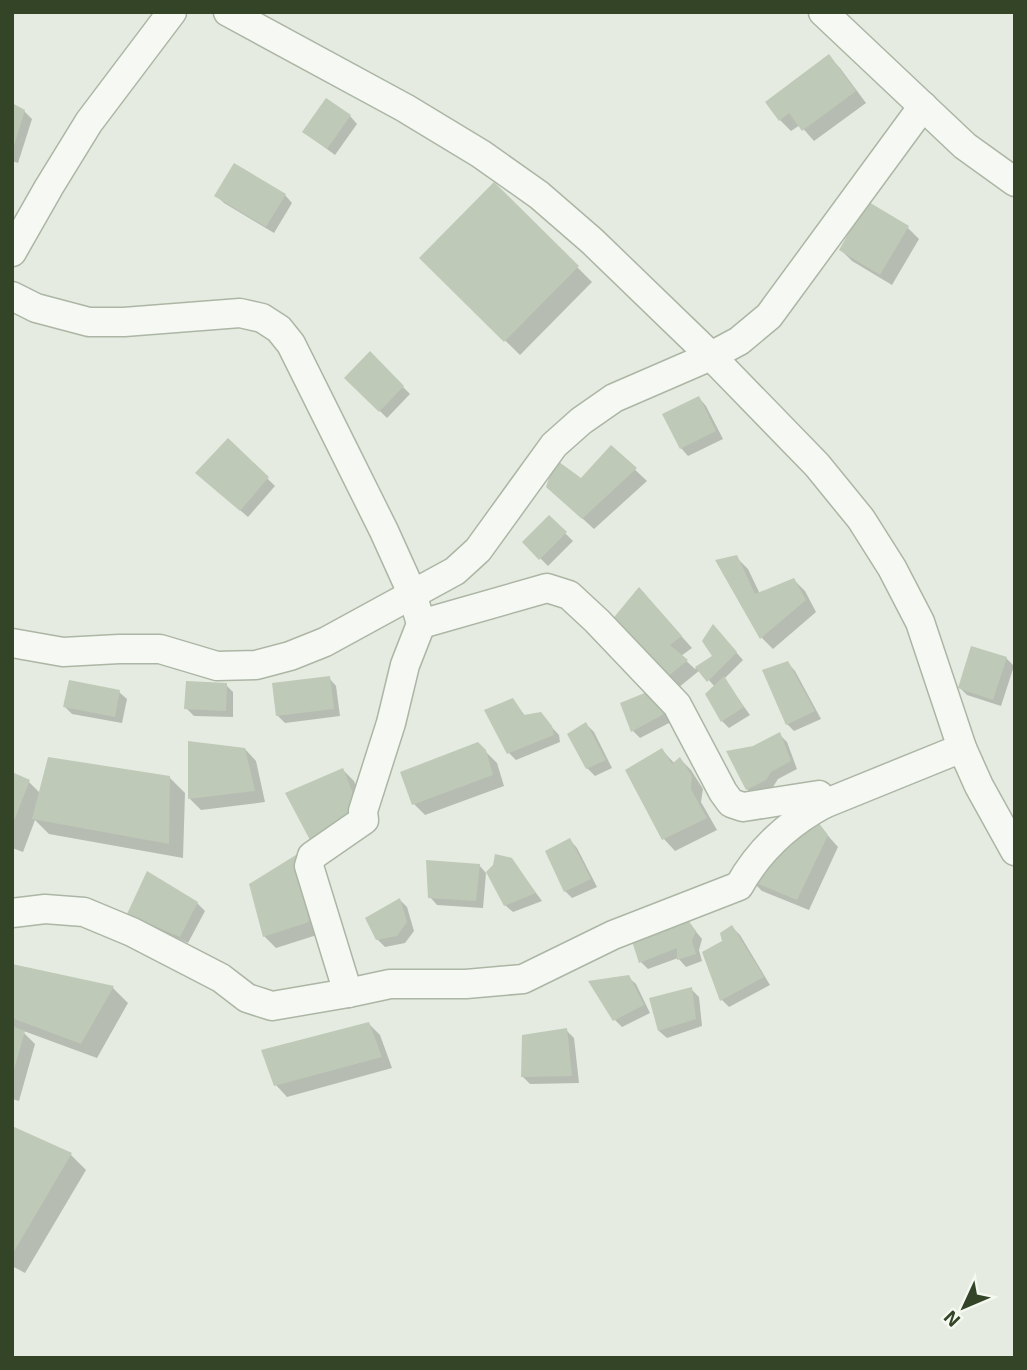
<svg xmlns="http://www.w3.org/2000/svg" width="1027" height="1370" viewBox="0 0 1027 1370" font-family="'Exo 2',sans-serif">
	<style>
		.shadow { fill: #0003 }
		.building { fill: #bec9b7 }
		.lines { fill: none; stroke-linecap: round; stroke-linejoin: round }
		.minor-casing { stroke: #acb6a5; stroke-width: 31 }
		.minor { stroke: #f6f8f3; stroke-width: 28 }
	</style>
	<rect width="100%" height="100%" fill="#e5ebe0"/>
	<g class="shadow">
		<path d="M829,57l11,11 26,35 -52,38 -14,-16 -9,6 -11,-11z"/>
		<path d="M12,105l12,6 8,8 -14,44 -6,-2z"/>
		<path d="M350,116l7,8 -22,31 -31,-23z"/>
		<path d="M494,184l98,98 -72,73 -99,-97z"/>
		<path d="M285,195l7,8 -18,30 -50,-30 -7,-7z"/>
		<path d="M908,228l11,11 -27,46 -40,-24 -11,-11z"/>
		<path d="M370,354l40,40 -23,24 -41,-40z"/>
		<path d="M699,398l7,8 17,33 -35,17 -7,-8z"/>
		<path d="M229,441l46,45 -27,31 -43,-37z"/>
		<path d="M611,447l36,34 -53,48 -34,-31 22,-18z"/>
		<path d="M549,517l24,24 -25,25 -24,-24z"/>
		<path d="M736,557l12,12 12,25 34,-14 11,11 11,21 -43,37 -11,-11 -44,-77z"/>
		<path d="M650,601l42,47 -11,8 14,13 19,-12 6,-23 23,26 -19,19 26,36 -21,13 -7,-7 -7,-34 -15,-17 -22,18 -65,-68z"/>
		<path d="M1006,658l8,8 -13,40 -34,-11 -7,-7z"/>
		<path d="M788,663l7,8 26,48 -27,12 -7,-7z"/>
		<path d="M329,678l7,8 4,30 -55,7 -8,-8z"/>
		<path d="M226,685l7,7v25l-39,-1 -8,-8z"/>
		<path d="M657,690l14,32 -31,16 -7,-7z"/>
		<path d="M119,692l8,7 -5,24 -50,-9 -7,-7z"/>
		<path d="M513,700l13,17 18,2 15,16 1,7 -44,18 -7,-7z"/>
		<path d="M586,724l8,8 18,36 -17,8 -8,-8z"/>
		<path d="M780,735l7,7 10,27 -19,10 -5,8 -19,10 -7,-8 6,-41z"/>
		<path d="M478,744l19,19 7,23 -79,29 -11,-11z"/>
		<path d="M245,749l11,12 9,41 -64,8 -11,-11z"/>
		<path d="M662,750l13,14 5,-5 11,11 12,19 -2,13 16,28 -42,21 -11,-12 -37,-69z"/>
		<path d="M343,770l11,11 16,40 -47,29 -12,-11z"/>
		<path d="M12,774l17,8 11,11 130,-15 15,15 -2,65 -134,-24 -14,-14 -12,32 -11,-4z"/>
		<path d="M814,820l24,27 -29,63 -47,-19 -11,-11 31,-23z"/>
		<path d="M570,840l7,8 20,39 -25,11 -7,-7z"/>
		<path d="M304,852l16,82 -44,14 -12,-12z"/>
		<path d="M511,859l31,42 -29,11 -8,-7z"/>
		<path d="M479,865l7,8 -3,35 -46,-3 -7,-8z"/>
		<path d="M148,873l49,30 8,8 -17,32 -51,-22 -8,-7z"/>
		<path d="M400,900l7,7 7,24 -9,12 -20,4 -8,-8z"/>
		<path d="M685,918l17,21 -3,11 3,11 -16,6 -8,-9 -30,11 -7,-7z"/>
		<path d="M732,927l8,8 30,50 -41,22 -7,-7z"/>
		<path d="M12,966l101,22 15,15 -31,55 -76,-28 14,14 -16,57 -7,-2z"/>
		<path d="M628,977l8,7 14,29 -28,14 -7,-7z"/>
		<path d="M691,989l8,8 3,29 -35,12 -8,-7 -8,-32z"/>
		<path d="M369,1024l11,11 12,33 -105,29 -11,-12z"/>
		<path d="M566,1030l8,8 5,45 -49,1 -8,-8z"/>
		<path d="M12,1128l59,27 15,15 -61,103 -13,-7z"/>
	</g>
	<g class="building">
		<path d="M829,54l27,37 -54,40 -13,-18 -10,8 -14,-19z"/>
		<path d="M326,98l25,17 -24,34 -25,-17z"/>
		<path d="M12,103l13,7 -12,39h-1z"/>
		<path d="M234,163l52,31 -20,33 -52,-31z"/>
		<path d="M494,182l85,84 -75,76 -85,-84z"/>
		<path d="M867,201l42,25 -29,49 -41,-25z"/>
		<path d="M370,351l34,35 -25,26 -35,-34z"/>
		<path d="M699,396l17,35 -36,18 -18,-35z"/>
		<path d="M228,438l41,39 -29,34 -45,-38z"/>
		<path d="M611,445l26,23 -55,51 -36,-32 9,-28 26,19z"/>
		<path d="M549,515l18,17 -28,28 -17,-18z"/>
		<path d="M737,555l18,39 39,-16 12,22 -46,39 -45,-79z"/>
		<path d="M639,587l43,49 -12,9 18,15 -22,18 -55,-57z"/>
		<path d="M713,624l24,28 -30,30 -12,-15 17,-11 -10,-15z"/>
		<path d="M971,646l36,11 -14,43 -35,-12z"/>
		<path d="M788,661l27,50 -29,14 -24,-55z"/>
		<path d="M330,676l4,33 -58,7 -4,-33z"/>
		<path d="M724,676l20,31 -23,15 -16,-28z"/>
		<path d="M69,680l51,10 -5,27 -52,-10z"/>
		<path d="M186,681l41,2 -1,28 -42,-2z"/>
		<path d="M657,688l7,26 -33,18 -11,-29z"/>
		<path d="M513,698l11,17 17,-3 11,14 2,9 -47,19 -23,-44z"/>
		<path d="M586,722l20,38 -20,9 -19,-35z"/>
		<path d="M780,732l11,29 -20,11 -5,8 -20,10 -20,-39 27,-5z"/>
		<path d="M188,741l57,7 10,43 -67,8z"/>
		<path d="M478,742l8,8 7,25 -81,30 -12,-33z"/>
		<path d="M662,748l10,16 8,-7 12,19 -1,13 16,29 -45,22 -37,-70z"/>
		<path d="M48,757l122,19 -1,68 -137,-25z"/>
		<path d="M343,768l16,41 -49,31 -25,-47z"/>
		<path d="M12,772l18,8 -18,46z"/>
		<path d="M815,818l13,17 -31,65 -48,-20 13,-17 19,-8 15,-31z"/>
		<path d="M570,838l21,41 -27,13 -19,-41z"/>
		<path d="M304,850l5,72 -46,15 -14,-53z"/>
		<path d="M495,854l17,4 24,35 -32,13 -18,-34 7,-7z"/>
		<path d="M426,860l54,4 -4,37 -48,-3z"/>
		<path d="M147,871l51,31 -18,35 -53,-23z"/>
		<path d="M400,898l7,24 -10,14 -21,4 -11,-22z"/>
		<path d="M685,916l11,15 -4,10 4,13 -19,6v-12l-38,15 -9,-28z"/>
		<path d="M732,925l32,52 -44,24 -18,-49 20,-11 -2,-8z"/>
		<path d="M12,964l102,22 -33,58 -69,-26z"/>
		<path d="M629,975l15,30 -31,16 -25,-40z"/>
		<path d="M692,987l4,32 -38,12 -9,-33z"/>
		<path d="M369,1022l13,35 -108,29 -13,-36z"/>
		<path d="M12,1026l13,5 -12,42h-1z"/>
		<path d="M567,1028l5,48 -51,1 1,-42z"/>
		<path d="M12,1126l60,27 -60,102z"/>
	</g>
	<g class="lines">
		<g class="minor-casing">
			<g id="minor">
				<path d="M228,12l177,96 76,46 58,41 53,46 119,115 106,109 44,54 31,49 28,54 42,126 17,38 36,65"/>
				<path d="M823,12l142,134 50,36"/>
				<path d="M12,252l37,-65 40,-65 83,-110"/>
				<path d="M12,296l24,12 53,14h35l116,-9 22,5 17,11 12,15 93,187 28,62 9,31 -16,41 -14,58 -28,88 1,9 -52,36 -3,10 39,127 -76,13 -25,-8 -26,-20 -89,-46 -48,-20 -39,-3 -33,4"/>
				<path d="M421,624l126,-36 22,7 28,26 80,84 46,87 8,11 12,4 76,-12 5,9 138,-56"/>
				<path d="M12,643l51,9 56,-3h41l57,17 39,-1 34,-9 35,-14 130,-71 23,-21 76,-105 27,-24 33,-23 97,-42 28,-15 30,-25 154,-210"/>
				<path d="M348,993l42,-9h76l57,-5 90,-44 126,-49c20,-36 50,-63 85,-82"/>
			</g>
		</g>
		<use href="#minor" class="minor"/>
	</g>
	<rect width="1027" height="1370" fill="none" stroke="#334427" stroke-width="28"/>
	<g transform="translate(964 1307) rotate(226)" stroke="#f4f8f0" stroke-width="5" paint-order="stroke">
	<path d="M0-5L12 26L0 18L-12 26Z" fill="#334427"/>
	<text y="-10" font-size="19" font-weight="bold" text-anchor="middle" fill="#334427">N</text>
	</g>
</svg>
